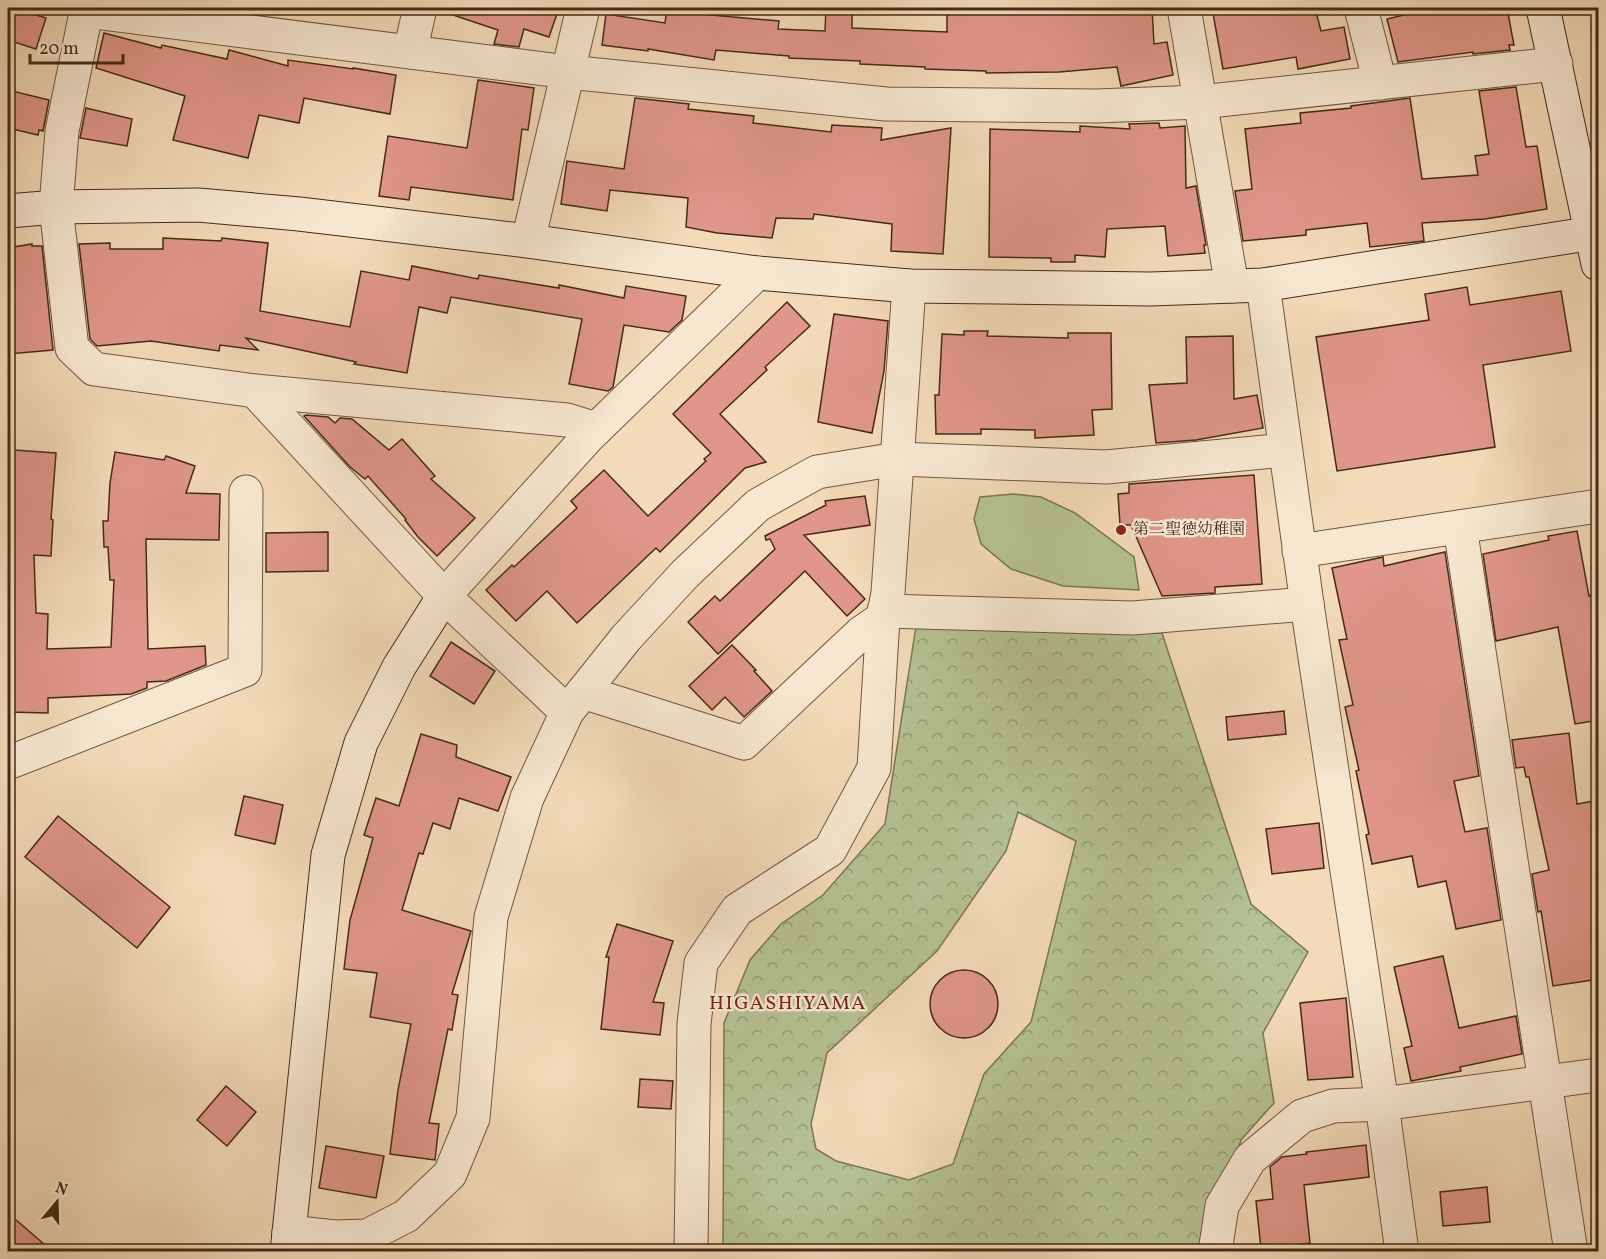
<svg xmlns="http://www.w3.org/2000/svg" width="1606" height="1259" viewBox="0 0 1606 1259" font-family="Vollkorn,'Noto Serif JP',serif">
	<style>
		.green { fill: #b5c193; stroke: #7c7655; stroke-width: 1.5 }
		.forest { fill: url(#forest-crowns); stroke: #7c7655; stroke-width: 1.5; fill-rule: evenodd }
		.building { fill: #e0968a; stroke: #442b17; stroke-width: 1.5 }
		.lines { fill: none; stroke-linecap: round; stroke-linejoin: round }
		.street-casing { stroke: #70573f; stroke-width: 35 }
		.secondary-casing { stroke: #442b17; stroke-width: 35 }
		.street { stroke: #f7e7d1; stroke-width: 33 }
		.secondary { stroke: #f7e7d1; stroke-width: 33 }
		.poi-dot { fill: #8f2418; stroke: #f7e7d1; stroke-width: 2 }
		.labels { text-anchor: middle; dominant-baseline: central; stroke-width: 5; stroke-linejoin: round; paint-order: stroke }
		.poi-label { font-size: 16px; fill: #442b17; stroke: #f7e7d1; text-anchor: start }
		.quarter-label { font-size: 20px; letter-spacing: 1.5px; fill: #7a1f14; stroke: #f7e7d1 }
	</style>
	<defs>
		<pattern id="forest-crowns" width="20" height="18" patternUnits="userSpaceOnUse" patternTransform="scale(1.5)"><rect width="20" height="18" fill="#b5c193"/><path d="M2 6a3 3 0 1 1 6 0M12 15a3 3 0 1 1 6 0" fill="none" stroke="#959d77"/></pattern>
	</defs>
	<rect width="100%" height="100%" fill="#f3dab8"/>
	<filter id="stains"><feTurbulence type="fractalNoise" baseFrequency=".00333" numOctaves="4"/><feColorMatrix values="0 0 0 0 .2 0 0 0 0 .09 0 0 0 0 .02 0 0 0 .5 -.17"/></filter>
	<radialGradient id="worn" r=".72"><stop offset=".6" stop-color="#630" stop-opacity="0"/><stop offset="1" stop-color="#630" stop-opacity=".3"/></radialGradient>
	<path class="green" d="M1013,494l28,3 34,16 59,44 5,33 -76,-4 -52,-17 -30,-25 -7,-25 6,-22z"/>
	<path class="forest" d="M917,620l245,13 89,271 57,48 -45,81 11,70 -33,37 -35,111 -483,1 1,-229 26,-63 31,-36 42,-29 62,-71zM1018,812l58,29 -45,181 -47,52 -31,90 -44,16 -73,-19 -20,-12 -5,-25 16,-71 110,-102 69,-100z"/>
	<g class="building">
		<path d="M8,8h6l32,10 -10,31 -28,-9z"/>
		<path d="M445,8h114l-10,29 -25,-8 -5,18 -25,-3 4,-14 -54,-18z"/>
		<path d="M667,8l44,7 68,6 -1,8 47,2 1,-23h26v20l95,4v-24h205l2,36 13,-2 6,33 -52,11 -4,-19 -58,5 -73,1v-2l-61,-2v-2l-65,-3v-3l-71,-3v-2l-73,-6 -2,10 -66,-11v2l-46,-6 4,-31 59,9z"/>
		<path d="M1212,8h103l6,23 23,-4 6,32 -52,10 -2,-12 -73,12z"/>
		<path d="M1433,8l1,5 29,-5h44l7,37h-5l1,5 -37,4v-2l-75,10 -11,-43z"/>
		<path d="M104,33l57,15 1,-3 65,14 2,-9 59,16v-6l65,9v-1l43,7 -6,39 -86,-16 -5,25 -40,-8 -11,43 -75,-18 12,-44 -89,-28z"/>
		<path d="M478,80l56,8 -6,42 -6,-1 -9,71 -102,-13 -2,13 -30,-4 9,-60 79,12z"/>
		<path d="M1516,87l10,60 11,-1 10,63 -62,10 -63,4 2,18 -54,6 -3,-24 -61,7v5l-63,6 -8,-50 17,-2 -7,-60 56,-6 -1,-10 51,-5v-2l59,-8 12,81 56,-4 -3,-19 14,-2 -10,-63z"/>
		<path d="M8,90l41,10 -6,31 -4,-1 -1,5 -30,-7z"/>
		<path d="M635,98l54,6 -1,5 66,7 -1,7 78,9 1,-7 50,3 -1,12 70,-12 -8,126 -52,-3 1,-27 -78,-10 -1,5 -37,-1 -4,20 -55,-5 -31,-6 2,-29 -78,-8 -3,21 -46,-7 6,-43 57,8z"/>
		<path d="M86,108l46,11 -5,27 -47,-8z"/>
		<path d="M1159,123l1,5 25,-2 1,62 10,-2 10,59h-2l1,8 -37,3 -3,-30 -58,3 -2,28 -30,-2v7h-24v-4l-62,-1 1,-128 90,3v-6l50,3 -1,-5z"/>
		<path d="M163,238l58,3 1,-3 46,5 -8,68 90,16 11,-56 48,9 3,-14 66,13 1,-4 80,13v-3l65,13 2,-12 60,10 -4,24 -13,12 -45,-7 -11,62 -5,4 -39,-7 13,-65 -131,-22 -4,16 -28,-6 -12,66 -53,-9 2,-2 -110,-24 12,12 -38,-5 -1,6 -68,-10 -54,5 -7,-7 -11,-95 31,-1v6h53z"/>
		<path d="M32,244v2h10l11,104 -45,4v-106z"/>
		<path d="M1467,287l3,18 91,-14 10,60 -88,14 12,82 -158,24 -21,-134 113,-17 -4,-26z"/>
		<path d="M787,302l23,24 -45,41 2,3 -47,44 46,48 -21,6 -85,84 -4,-4 -79,75 -30,-32 -31,30 -30,-31 26,-25 2,2 63,-59 -6,-7 33,-31 44,46 58,-55 -2,-2 7,-6 -38,-39z"/>
		<path d="M834,314l54,7 -4,50 -12,62 -54,-11z"/>
		<path d="M964,331h24l-1,5 81,2v-5h43l1,76 -20,1 2,25 -59,3v-8l-54,-1v5h-45l-1,-39h4l3,-61 22,1z"/>
		<path d="M1233,336l1,63 23,-4 6,33 -67,12 -40,3 -7,-58 38,-2 -1,-46z"/>
		<path d="M306,415l22,2 7,6 5,-5 12,1 37,31 13,-11 33,37 -4,3 44,39 -38,38 -19,-19 -13,-17 1,-1 -38,-43 -3,3 -15,-12 -46,-51z"/>
		<path d="M14,450l42,3 -5,66 2,1 -2,36 -17,-1 2,58 12,1 -1,35 64,-2 3,-67h-4l-2,-33h-4l-1,-26h5l2,-38 5,-31 49,8 2,-4 29,10 -9,27 34,1 -1,46 -73,-1 2,110 57,-3 1,19 -40,16 -19,1v6l-16,6 -83,4v15l-40,-1 2,-121h-2v-65z"/>
		<path d="M1254,475l8,109 -47,3v6l-53,3 -31,-71h-11l-2,-31 11,-1v-9z"/>
		<path d="M865,496l5,29 -66,10 61,64 -18,17 -42,-45 -87,83 -30,-32 27,-26 5,5 55,-52 -5,-10 -4,1 -1,-4 61,-31 -1,-4z"/>
		<path d="M1577,531l12,65 10,-2v126l-24,4 -17,-97 -62,14 -13,-87 66,-14 -1,-4z"/>
		<path d="M328,532v39l-62,1v-39z"/>
		<path d="M1445,552l34,224 -25,5 11,51 22,-4 14,92 -45,9 -10,-48 -28,6 -6,-31 -40,8 -6,-29 3,-1 -13,-63 3,-1 -14,-63 8,-2 -14,-65 8,-1 -15,-71 51,-11 1,9z"/>
		<path d="M451,642l44,29 -21,33 -44,-28z"/>
		<path d="M732,645l24,25 -2,1 18,20 -28,26 -19,-20 -13,13 -23,-24z"/>
		<path d="M1284,711l2,23 -58,6 -2,-23z"/>
		<path d="M1569,733l8,71 22,-4v179l-46,7 -12,-75 -3,1 -6,-38 17,-4 -20,-93h-3l-2,-10 -8,1 -4,-28z"/>
		<path d="M421,734l36,11 -1,12 55,20 -13,34 -39,-13 -9,31 -17,-6 -10,31 -4,-1 -17,57 69,21 -19,63 6,1 -6,35 -4,-1 -19,94 10,1 -4,36 -45,-6 8,-64 13,-66 -41,-7 7,-44 -33,-4 6,-49 23,-82 -9,-3 12,-37 23,8z"/>
		<path d="M244,796l39,9 -8,39 -40,-9z"/>
		<path d="M58,816l112,91 -33,41 -112,-91z"/>
		<path d="M1319,823l5,45 -52,6 -6,-45z"/>
		<path d="M617,924l56,17 -20,61 11,1 -4,32 -59,-6 8,-72h-3z"/>
		<path d="M1443,956l16,72 57,-12 6,38 -62,13 1,4 -50,10 -7,-33 8,-2 -18,-79z"/>
		<circle cx="964" cy="1004" r="34"/>
		<path d="M1346,998l7,79 -45,3 -8,-77z"/>
		<path d="M640,1079l33,2 -2,28 -33,-2z"/>
		<path d="M226,1086l30,26 -29,34 -30,-26z"/>
		<path d="M1366,1145l3,32 -65,8 6,58 -49,6 -5,-48 17,-2 -3,-32 12,-10 25,-3 -1,-2z"/>
		<path d="M326,1146l58,10 -8,42 -57,-10z"/>
		<path d="M1487,1187l3,35 -47,4 -3,-34z"/>
		<path d="M8,1213l44,38h-44z"/>
	</g>
	<g class="lines">
		<g class="street-casing">
			<g id="street">
				<path d="M87,8l-25,123 -6,76 16,141 22,21 161,22 312,29 29,9"/>
				<path d="M1184,8l48,278"/>
				<path d="M1361,8l19,75"/>
				<path d="M86,11l482,61 318,32 211,2 103,-4 356,-38"/>
				<path d="M410,52l10,-44"/>
				<path d="M528,241l55,-233"/>
				<path d="M1263,285l44,319 75,500 20,148"/>
				<path d="M255,391l189,205 123,116"/>
				<path d="M1460,527l111,725"/>
				<path d="M1299,551l299,-45"/>
				<path d="M444,596l144,-159 169,-164"/>
				<path d="M884,611l249,7 174,-14"/>
				<path d="M583,692l161,51 117,-110 22,-15"/>
				<path d="M8,763l237,-93 1,-178"/>
				<path d="M289,1232l46,5 32,-1 39,-20 44,-42 23,-56 18,-201 36,-119 40,-86 59,-74 59,-64 73,-69 59,-33 80,-13 209,8 179,-17"/>
				<path d="M691,1252l3,-228 7,-61 36,-53 93,-60 44,-82 9,-150 5,-25 21,-307"/>
				<path d="M1215,1252l7,-46 28,-47 52,-43 31,-10 49,-2 216,-29"/>
			</g>
		</g>
		<g class="secondary-casing">
			<g id="secondary">
				<path d="M1543,8l55,256"/>
				<path d="M8,211l48,-4 142,-2 101,9 229,27 229,32 152,13 242,3 112,-4 330,-52"/>
				<path d="M287,1252l41,-397 33,-112 38,-76 45,-71"/>
			</g>
		</g>
		<use href="#street" class="street"/>
		<use href="#secondary" class="secondary"/>
	</g>
	<circle class="poi-dot" cx="1121" cy="530" r="6"/>
	<g class="labels">
		<g class="poi-label">
			<text x="1133" y="530">第二聖徳幼稚園</text>
		</g>
		<g class="quarter-label">
			<text x="788" y="1004">HIGASHIYAMA</text>
		</g>
	</g>
	<rect width="1606" height="1259" fill="none" stroke="#f3dab8" stroke-width="30"/>
	<rect x="9" y="9" width="1588" height="1241" fill="none" stroke="#442b17" stroke-width="3"/>
	<rect x="15" y="15" width="1576" height="1229" fill="none" stroke="#442b17" stroke-width="1.5"/>
	<g transform="translate(57 1202) rotate(19)" stroke="#f7e7d1" stroke-width="4.5" paint-order="stroke">
	<path d="M0-4.5L10 22L0 15L-10 22Z" fill="#442b17"/>
	<text y="-9" font-size="16" font-weight="bold" text-anchor="middle" fill="#442b17">N</text>
	</g>
	<path d="M30 54v9h93v-9" fill="none" stroke="#442b17" stroke-width="3"/>
	<text x="39" y="54" font-size="18" fill="#442b17" stroke="#f7e7d1" stroke-width="4.5" paint-order="stroke">20 m</text>
	<rect width="100%" height="100%" filter="url(#stains)"/>
	<rect width="100%" height="100%" fill="url(#worn)"/>
</svg>
